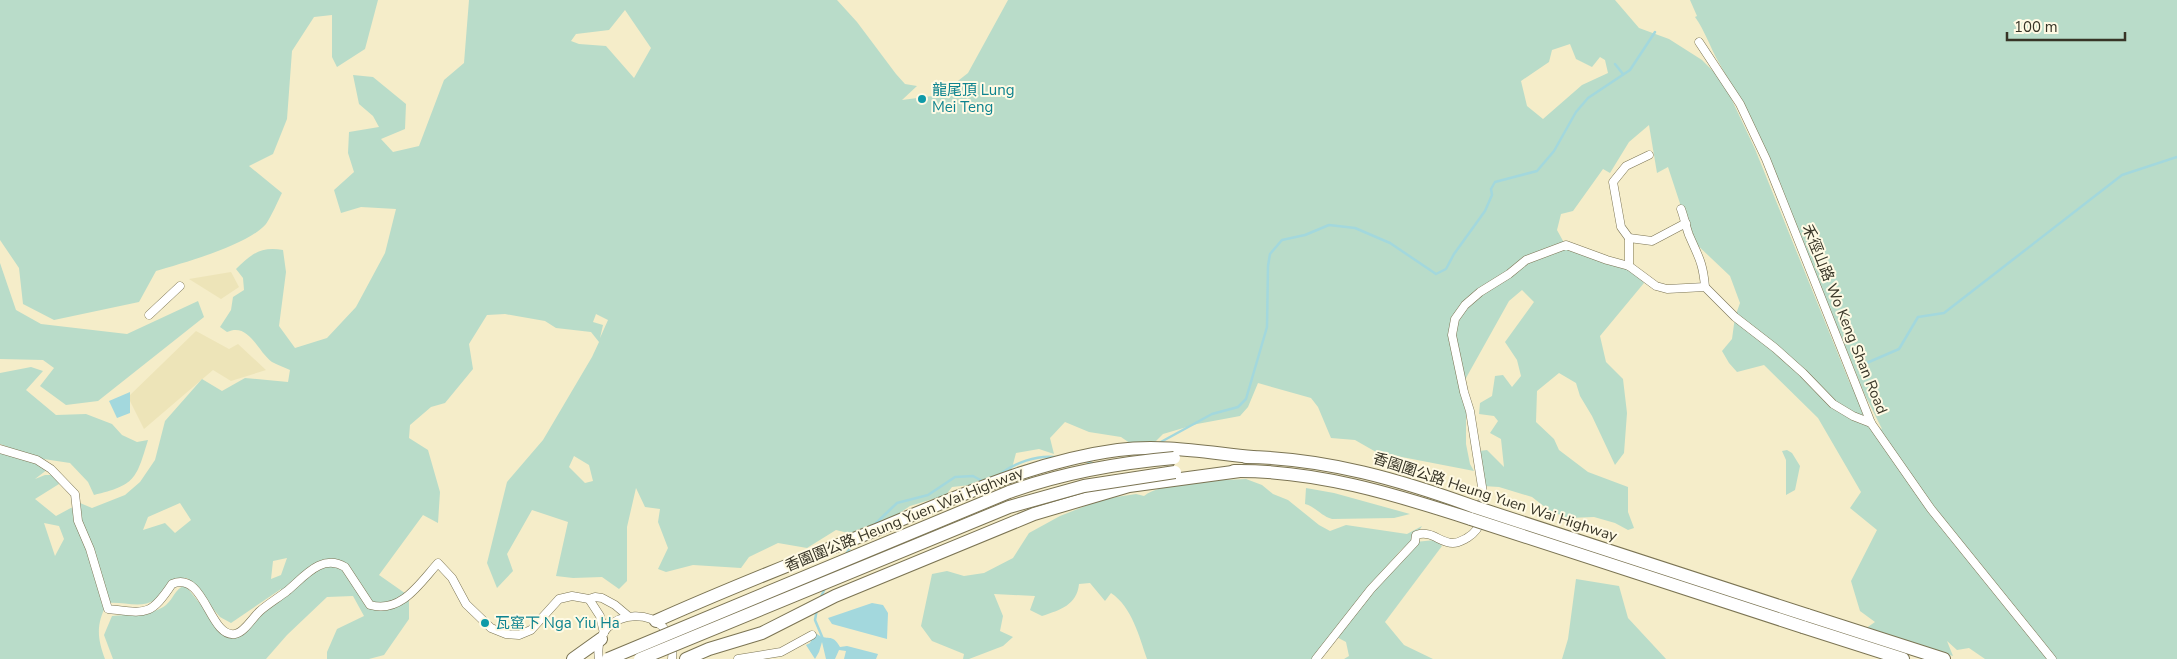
<svg xmlns="http://www.w3.org/2000/svg" width="2177" height="659" viewBox="0 0 2177 659" font-family="'Nunito Sans','Noto Sans SC',sans-serif">
	<style>
		.built { fill: #ede4b8 }
		.green { fill: #b9dcc9; fill-rule: evenodd }
		.water { fill: #a3d8dd }
		.lines { fill: none; stroke-linecap: round; stroke-linejoin: round }
		.stream { stroke: #a3d8dd; stroke-width: 2.5 }
		.minor-casing { stroke: #7b7453; stroke-width: 9 }
		.trunk-casing { stroke: #7b7453; stroke-width: 14 }
		.minor { stroke: #fff; stroke-width: 8 }
		.trunk { stroke: #fff; stroke-width: 12 }
		.trunk-bridge-casing { stroke: #7b7453; stroke-width: 14; stroke-linecap: butt }
		.trunk-bridge { stroke: #fff; stroke-width: 12 }
		.culture-dot { fill: #0f9aa8; stroke: #fffae4; stroke-width: 2 }
		.labels { text-anchor: middle; dominant-baseline: central; stroke-width: 4; stroke-linejoin: round; paint-order: stroke }
		.culture-label { font-size: 15px; fill: #0d838f; stroke: #fffae4; text-anchor: start }
		.street-label { font-size: 15px; fill: #373426; stroke: #fffae4 }
	</style>
	<rect width="100%" height="100%" fill="#f5edc9"/>
	<g class="built">
		<path d="M231,272l8,15 -18,12 -32,-20z"/>
		<path d="M196,331l33,18 9,-5 28,26 -35,11 -18,-11 -69,59 -16,-32z"/>
	</g>
	<g class="green">
		<path d="M0,0h378l-13,49 -28,18 -5,-10v-42l-18,2 -22,34 -5,68 -14,35 -24,12 33,27c-5,10 -10,22 -16,31 -18,21 -83,39 -110,47l-17,31 -85,18 -31,-16 -4,-36 -19,-28z"/>
		<path d="M469,0h368l20,22 39,52 9,10 12,2 -15,14 38,-5 28,-22 40,-73h607l24,28 30,11 33,21 15,15 14,23 24,51 94,232 22,42 11,6 -18,-36 -100,-247c-14,-29 -30,-56 -46,-85 -8,-14 -13,-30 -23,-44l2,-1 -7,-16h487v659h-192l-16,-11 -12,2 -10,-9 6,15 -88,-27 10,-7 -15,-11 -9,-30 26,-51 -27,-22 11,-16 -43,-74 -54,-53 -27,7 -8,-9 -7,-12 10,-12 3,-22 5,-14 -10,-27 -38,-36 -24,-73 -11,6 -8,-48 -20,17 -19,31 -7,-4 -30,42 -12,3 -4,16 11,20 67,22 9,11 -44,53 6,26 17,17 4,34 -3,40 -9,12 -23,-49 -12,-20 -4,-13 -17,-10 -22,18 -1,31 18,17 5,11 29,22 40,15v25l6,16 -6,2 -13,-7 -21,-6 -26,1 -18,-7 -18,-14 -33,-10 -16,-1 -4,-35 8,-1 17,17 -3,-28 -11,-6 8,-12 -4,-5 -15,-2 1,-11 12,-7 3,-20 8,-1 9,12 9,-11 -4,-16 -12,-18 29,-40 -12,-12 -13,11 -43,77v66l4,20 4,7 -98,-19 -21,-12 -24,-2 -13,-31 -7,-9 -53,-15 -10,24 -8,9 -43,8 -34,10 -21,21 -2,-5 -19,-13 -32,-5 -24,-10 -15,16 4,16 -15,-5 -23,4 -5,19 -41,13 -18,2 -6,8 -36,11 -53,36 -9,-9 -12,-3 -29,18 -29,-5 -29,14 -8,11 -48,-3 -27,7 -8,-3 10,-21 -10,-26 2,-13 -15,-2 -9,-19 -9,39v54l-8,8 -17,-12 -29,1 -17,-2 12,-54 -36,-12 -25,44 6,17 -16,17 -10,-25 20,-81 36,-42 49,-83 7,-15 -8,-10 -35,-4 -11,-7 -40,-7 -18,1 -18,29 4,25 -28,34 -14,4 -21,18 -1,13 19,12 12,42 -2,31 -15,-8 -44,60 30,21v23l-25,36 -15,4h-42v-7l10,-23 27,-13 -11,-20 -26,1 -40,38 -21,24h-153l-9,-24 8,-19c16,-2 40,0 54,-11 8,-7 8,-15 19,-20l42,52h7l47,-44v-4l-50,34 -11,-6 -33,-39 -12,1c-6,6 -13,16 -20,21 -14,9 -33,1 -48,3 -11,22 -10,34 -2,56h-105v-209l27,8 21,11 -13,10 10,-4h9l5,9 -24,15 21,17 24,-13 12,5 33,-13 15,-13 15,-22 10,-39 37,-42 20,12 23,-13 43,4 2,-12c-6,-3 -13,-5 -18,-8 -15,-11 -23,-40 -45,-30l-7,-5 11,-17 2,-13 11,-7 -1,-12 -7,-9c15,-15 25,-23 47,-19l3,22 -7,54 16,22 32,-10 29,-31 29,-54 11,-44 -35,-2 -20,6 -7,-23 20,-18 -6,-19 1,-21 30,-5 -6,-11 -14,-12 -6,-29 20,2 33,27 -1,25 -24,10 12,13 26,-6 25,-66 20,-17zM625,10l26,38 -17,30 -28,-32 -27,-2 -8,-3 5,-7 33,-4zM1570,44l6,15 16,8 8,-10 5,3 3,13 -26,12 -39,34 -16,-13 -6,-25 28,-19 3,-12zM596,314l12,6 -8,18 3,-13 -10,-3zM574,456l15,9 4,16 -8,2 -16,-16zM180,503l11,17 -16,13 -10,-10 -22,7 5,-13zM44,523l15,3 5,13 -9,17zM287,558l-6,17 -10,4 2,-18z"/>
		<path d="M0,263l16,47 25,14 86,10 71,-33 6,16 -106,84 -32,4 -26,-19 14,-18 -11,-8 -43,-1z"/>
		<path d="M31,367l12,4 -17,19 30,25 30,-1 26,10 10,11 15,7 11,-2c-12,40 -13,45 -54,55l-6,-13 -18,-19 -33,-5 -37,-14v-71z"/>
		<path d="M1787,450l5,3 8,13 -5,24 -9,5v-35l-4,-9z"/>
		<path d="M1246,479l16,6 11,9 15,6 31,25 11,6 16,-6 61,9 15,-8 -8,13 -14,12 -61,73 76,-82 20,-2 7,6 -57,76 19,23 29,14h-89l5,-3 -3,-14 -13,-7 -20,24h-166c-8,-23 -15,-52 -36,-66l-6,8 -15,-18 -11,1c-2,21 -19,26 -37,32l-12,-6 5,-14 -41,-2 9,22 -3,15 13,6 -10,9 -34,13h-6l1,-5 -32,-13 -11,-15 11,-52 15,-3 17,5 20,-3 29,-15 16,-25 31,-17 43,-17 33,-5 8,2c19,-15 77,-16 102,-17z"/>
		<path d="M1306,488l28,5 76,21 -16,4 -62,1c-11,-3 -16,-12 -27,-15z"/>
		<path d="M1576,579l43,7 9,32 38,41h-104l6,-20z"/>
	</g>
	<g class="water">
		<path d="M130,392v21l-13,5 -8,-17z"/>
		<path d="M872,603l11,2 5,8 -1,26 -55,-15 -4,-6z"/>
		<path d="M817,634c10,8 15,-2 23,13l7,-1 31,8 -2,5h-32l2,-8 -7,-1 -4,9h-9l-4,-17 -3,10 -4,7 -9,-14 4,-2 3,-7z"/>
	</g>
	<g class="lines">
		<g class="stream">
			<path d="M1615,64l8,10"/>
			<path d="M1862,365l37,-16 19,-32 26,-4 178,-138 55,-18"/>
			<path d="M1159,443l53,-29 26,-7 8,-8 21,-72 1,-61 2,-12 12,-14 23,-5 24,-10 26,3 35,15 46,31 10,-5 8,-15 31,-43 7,-16 -1,-6 4,-7 42,-11 17,-20 22,-39 12,-14 42,-28 25,-38"/>
			<path d="M1086,461l11,4"/>
			<path d="M1000,474c15,-11 36,-19 55,-17"/>
			<path d="M875,524l22,-21 31,-8 27,-18 18,-1 11,6"/>
			<path d="M846,554l7,-10"/>
			<path d="M820,599l5,-11"/>
			<path d="M817,609l-2,11 8,19"/>
		</g>
		<g class="minor-casing">
			<g id="minor">
				<path d="M1699,42l41,62 26,55 105,264 60,86 121,150"/>
				<path d="M1681,209c3,8 5,18 8,26 9,21 14,27 16,52"/>
				<path d="M1629,238l23,3 34,-18"/>
				<path d="M1629,266v-28l-8,-11 -8,-45 13,-16 23,-11"/>
				<path d="M149,315l31,-29"/>
				<path d="M0,449l37,11 14,9 24,25 3,27 12,28 18,60c38,4 42,8 64,-25 33,-14 37,54 63,50 9,-1 18,-17 25,-23 8,-7 18,-13 27,-20 17,-14 35,-38 58,-24l25,38c31,9 50,-22 68,-42l14,15 14,26 25,24 15,6 13,1 12,-5 28,-31 13,-3 17,3 6,-2 7,1 13,7 13,11"/>
				<path d="M589,599l11,17 4,17"/>
				<path d="M599,659c-9,-55 80,-59 73,0"/>
				<path d="M738,659l43,-7 31,-17"/>
				<path d="M1316,659l55,-70 44,-47 1,-7c17,-5 23,8 37,8 5,0 10,-3 14,-5 17,-10 17,-27 16,-45l-13,-82 -6,-19 -12,-57 3,-16 10,-14 15,-13 29,-18 17,-14 40,-15 41,15 22,6 27,20 11,3 38,-2 30,30 40,31 28,25 30,31 20,12 18,7"/>
			</g>
		</g>
		<g class="trunk-casing">
			<g id="trunk">
				<path d="M1246,457c79,1 155,23 229,50"/>
				<path d="M1234,471c81,-1 160,23 237,48"/>
				<path d="M1807,615l137,44"/>
				<path d="M656,621c75,-34 153,-64 230,-95 75,-31 150,-65 232,-76 45,-6 91,3 135,7"/>
				<path d="M1803,627l100,32"/>
				<path d="M573,659l28,-20"/>
				<path d="M686,659l23,-10 53,-16 73,-37 199,-82 95,-28 111,-15"/>
			</g>
		</g>
		<use href="#minor" class="minor"/>
		<use href="#trunk" class="trunk"/>
		<g class="trunk-bridge-casing">
			<g id="trunk-bridge">
				<path d="M1475,507l332,108"/>
				<path d="M1471,519l332,108"/>
				<path d="M608,659l401,-167c53,-19 108,-29 165,-34"/>
				<path d="M640,659l369,-152 75,-21 91,-14"/>
			</g>
		</g>
		<use href="#trunk-bridge" class="trunk-bridge"/>
	</g>
	<g class="culture-dot">
		<circle cx="922" cy="99" r="5"/>
		<circle cx="485" cy="623" r="5"/>
	</g>
	<g class="labels">
		<g class="culture-label">
			<text x="932" y="90">龍尾頂 Lung<tspan x="932" dy="17">Mei Teng</tspan></text>
			<text x="495" y="623">瓦窰下 Nga Yiu Ha</text>
		</g>
		<g class="street-label">
			<text transform="translate(1845 319) rotate(68)">禾徑山路 Wo Keng Shan Road</text>
			<text transform="translate(1495 497) rotate(18)">香園圍公路 Heung Yuen Wai Highway</text>
			<text transform="translate(904 519) rotate(-22)">香園圍公路 Heung Yuen Wai Highway</text>
		</g>
	</g>
	<path d="M2007 32v8h118v-8" fill="none" stroke="#373426" stroke-width="2.5"/>
	<text x="2014" y="32" font-size="15" fill="#373426" stroke="#fffae4" stroke-width="4" paint-order="stroke">100 m</text>
</svg>
